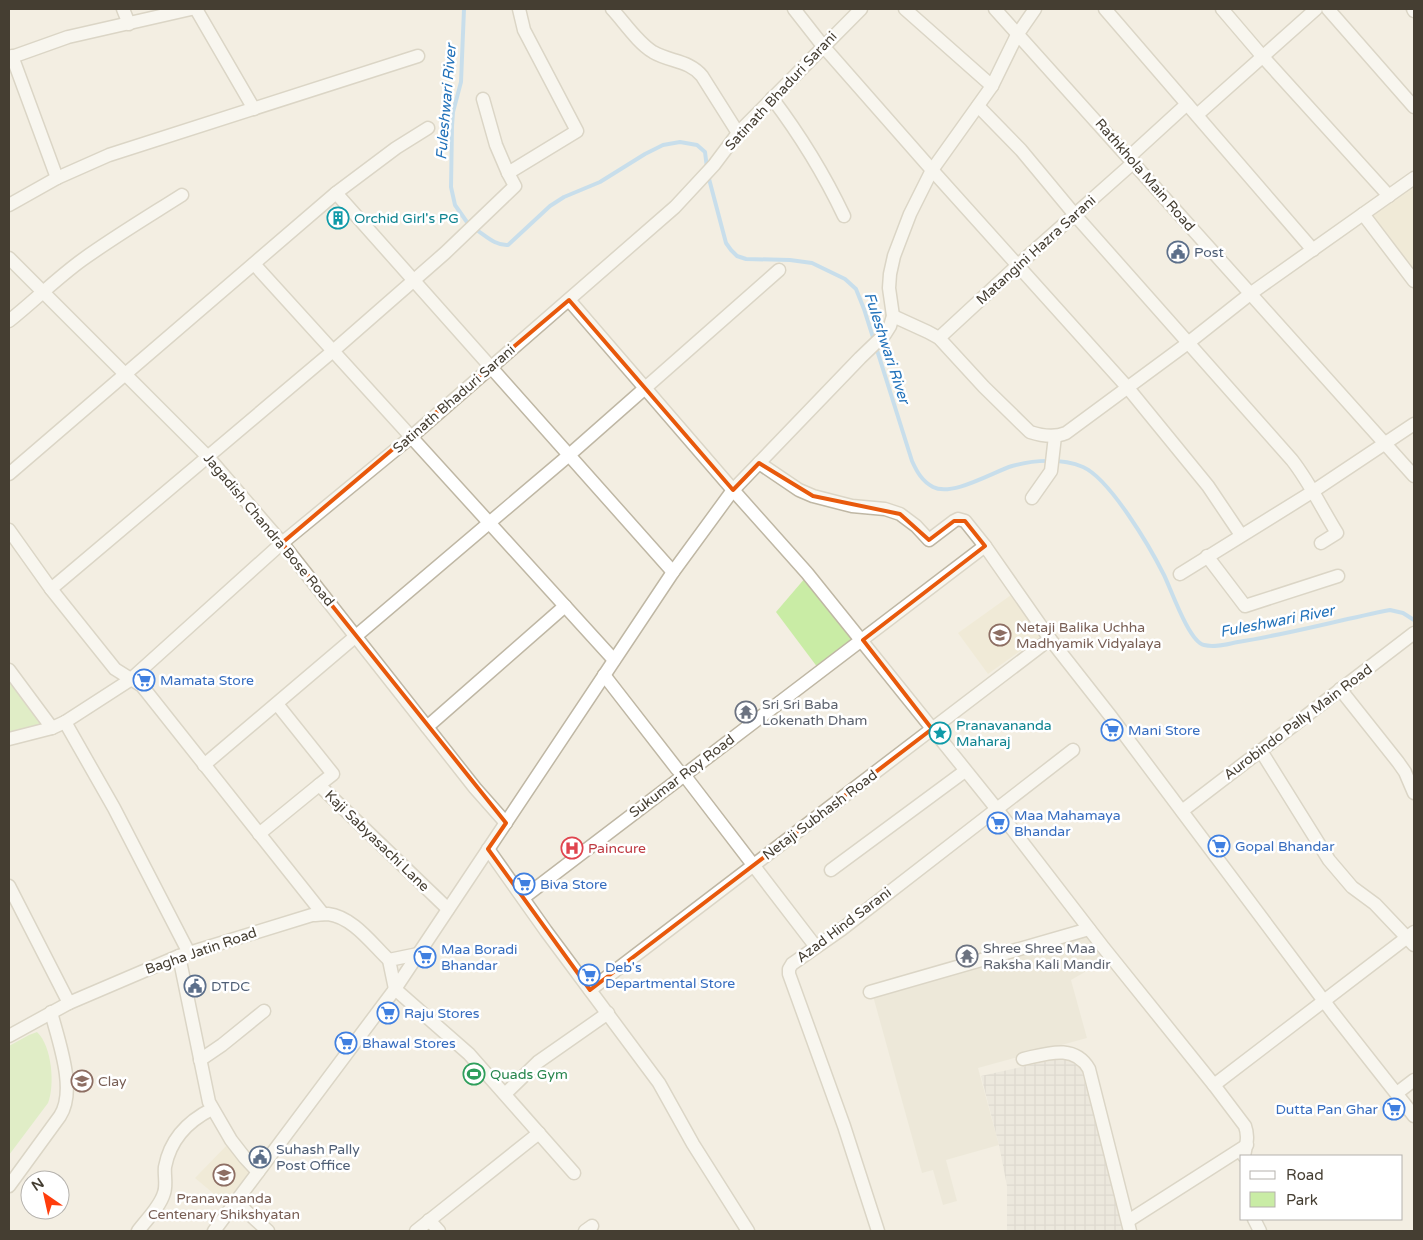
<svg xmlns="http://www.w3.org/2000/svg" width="1423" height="1240" viewBox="0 0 1423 1240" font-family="'Varela Round',sans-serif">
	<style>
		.residential { fill: #e7e1cf }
		.industrial { fill: url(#industrial-grid) }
		.education { fill: #eee5ca }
		.green { fill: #c9eca5 }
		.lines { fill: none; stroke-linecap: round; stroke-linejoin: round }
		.stream { stroke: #96cbf7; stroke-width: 4 }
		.minor-casing { stroke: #bfb7a4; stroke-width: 15 }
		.minor { stroke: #fff; stroke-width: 12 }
		.marked { fill: none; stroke: #e8590c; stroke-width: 4; stroke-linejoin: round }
		.labels { text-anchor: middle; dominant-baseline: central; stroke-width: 5; stroke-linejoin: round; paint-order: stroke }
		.street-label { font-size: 14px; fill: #453e32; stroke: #fff }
		.culture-label { font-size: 14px; fill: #0d838f; stroke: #fff; text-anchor: start }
		.service-label { font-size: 14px; fill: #4e5e75; stroke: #fff; text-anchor: start }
		.education-label { font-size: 14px; fill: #785e54; stroke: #fff; text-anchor: start }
		.shop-label { font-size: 14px; fill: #366cbe; stroke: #fff; text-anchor: start }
		.worship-label { font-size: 14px; fill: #5b616d; stroke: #fff; text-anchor: start }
		.health-label { font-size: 14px; fill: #be3a42; stroke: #fff; text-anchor: start }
		.leisure-label { font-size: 14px; fill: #27864d; stroke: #fff; text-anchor: start }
		.water-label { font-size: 15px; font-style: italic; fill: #2272ba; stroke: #fff }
	</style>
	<defs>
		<pattern id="industrial-grid" width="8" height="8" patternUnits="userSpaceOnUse" patternTransform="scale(1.25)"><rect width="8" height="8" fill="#e4dfd7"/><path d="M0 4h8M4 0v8" fill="none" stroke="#c5c0b9"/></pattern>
	</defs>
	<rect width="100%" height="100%" fill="#f3eee2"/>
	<path class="residential" d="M1087,936l19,24 -35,20 16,58 -109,30 21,77 -53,15 11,41 -14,4 -10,-35 -11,3 -49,-177z"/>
	<path class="industrial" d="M1066,1057l10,5 6,10 42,159h-117v-45l-8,-41 -18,-69z"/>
	<g class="education">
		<path d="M1414,185v89l-42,-59z"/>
		<path d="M1011,595l30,41 -53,38 -30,-41z"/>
		<path d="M229,1143l23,30 -26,31 -31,-26z"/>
	</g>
	<g class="green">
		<path d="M806,577l46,59 -1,7 -33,25 -42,-56z"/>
		<path d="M9,677l38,49 -38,9z"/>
		<path d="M37,1032c15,14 18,53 11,71l-39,52v-109l20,-11z"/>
	</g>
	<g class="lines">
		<g class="stream">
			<path d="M464,9l-3,73 -8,30 -1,14 -1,61 4,18 14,20"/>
			<path d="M708,175l18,68 5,7 6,6 9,3 44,1 22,3 33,16 11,10 8,20 48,152c5,11 10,20 21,26 19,10 60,-15 79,-21 22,-6 49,-8 71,1 27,12 67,80 81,108 7,14 25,67 40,70 11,3 23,-1 34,-3 51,-8 101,-22 152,-32l13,3 11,7"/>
			<path d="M475,229c10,6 20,17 33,16l42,-39 14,-9 36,-15 45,-28 18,-9 17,-3 17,3 8,7 2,16"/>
		</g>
		<g class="minor-casing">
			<g id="minor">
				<path d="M123,9l6,15"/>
				<path d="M196,9l58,100"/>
				<path d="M612,9c13,14 25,33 41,43 17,10 36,8 49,24l36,57"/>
				<path d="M794,9l29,37 109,124 196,218 80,98 33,49"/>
				<path d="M905,9l87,77"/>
				<path d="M995,9l419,467"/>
				<path d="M1105,9l208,241"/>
				<path d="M1222,9l41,48 126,139"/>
				<path d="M1328,9l86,98"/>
				<path d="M1413,9l1,2"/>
				<path d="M12,56l45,122"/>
				<path d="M9,58l59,-21 123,-28"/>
				<path d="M772,98c28,37 52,76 72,118"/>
				<path d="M483,99l13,46 12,28"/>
				<path d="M978,106l43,44 54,65 217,245c18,23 30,49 45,73l-16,10"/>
				<path d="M1197,115l119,-106"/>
				<path d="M1129,157l58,-53"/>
				<path d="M336,193l337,379"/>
				<path d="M9,205l48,-27 52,-23 309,-99"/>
				<path d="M1363,214l51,67"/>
				<path d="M9,258l199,199 74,86 193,245 31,35"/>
				<path d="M254,264l360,396"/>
				<path d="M569,300l164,190 74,83 189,235 107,139 111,138 31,41c4,11 1,19 -1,30"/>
				<path d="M893,316l35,16 11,6 45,49 46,45c12,4 24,6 36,1l122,-90 62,-49 164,-116"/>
				<path d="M9,321c25,-20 47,-42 73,-61 32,-23 67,-44 100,-65"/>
				<path d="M939,338l79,-73 116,-103"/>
				<path d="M759,463l40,27 14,6 39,10 33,3 15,5 16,12 13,14 25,-19 4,-2 7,2 20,25 65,93 62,79 221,295 81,103"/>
				<path d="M9,474l327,-281 60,-45 32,-20"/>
				<path d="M1032,498l19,-27 4,-35"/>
				<path d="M9,530l42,59 64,80 27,17 4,5 177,223"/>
				<path d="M1207,556l38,50 93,-30"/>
				<path d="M1180,574l132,-82 102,-68"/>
				<path d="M51,589l282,-238 112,-98 70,-67 -7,-13 69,-42 -53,-101 -5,-21"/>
				<path d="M9,670l43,58"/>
				<path d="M604,675l73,94 11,11 128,167"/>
				<path d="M1340,689l58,73 7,10 9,21"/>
				<path d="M277,704l56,70 -14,11 129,124"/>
				<path d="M65,722l49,86 75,145"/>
				<path d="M427,727l138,-121"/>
				<path d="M9,739l43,-11 13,-6 65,-42 152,-137 129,-106 264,-230 39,-42 24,-32 123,-124"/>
				<path d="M1261,751l68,109 23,27 23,17 39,41"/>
				<path d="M204,765l364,-309 211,-186"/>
				<path d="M1182,811l232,-178"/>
				<path d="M259,834l60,-49"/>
				<path d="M488,849l58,82 113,152 34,61 55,87"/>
				<path d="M831,870l134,-99"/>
				<path d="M9,886l60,117"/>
				<path d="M523,898l462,-352"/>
				<path d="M418,954l-29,6 6,29 74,65 105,119"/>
				<path d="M179,956l30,146 22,38 14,18 13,14"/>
				<path d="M590,990l460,-351"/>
				<path d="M870,992l219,-63"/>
				<path d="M9,1036l60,-33 110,-47 133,-41c5,0 11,-1 16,-1 25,3 44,30 61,46"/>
				<path d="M1023,1059c23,-5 51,-16 66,10l41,162"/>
				<path d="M200,1060l22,-15 42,-34"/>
				<path d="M1214,1085l200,-153"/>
				<path d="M1397,1093l17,-13"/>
				<path d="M505,1094l33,-32 70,-49"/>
				<path d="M9,1186l51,-70c17,-26 -2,-76 -9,-104"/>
				<path d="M236,1202l32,29"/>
				<path d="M1254,1219l6,12"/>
				<path d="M429,1220l10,11"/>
				<path d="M1128,1221l119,-76"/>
				<path d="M138,1231c8,-11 22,-24 26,-38 3,-8 0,-18 1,-26 5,-27 23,-46 47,-58"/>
				<path d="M214,1231l181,-242 278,-417 60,-82 127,-132 25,-24 5,-8 3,-10 -4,-28 1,-14 4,-18 16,-42 22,-44 60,-84 25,-51 18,-26"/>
				<path d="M416,1231l123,-98"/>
				<path d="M585,1231l7,-5"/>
				<path d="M878,1231l-34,-105 -55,-152v-5l3,-5 50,-35 231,-179"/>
			</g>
		</g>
		<use href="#minor" class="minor"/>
	</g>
	<path d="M0 0H1423V1240H0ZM569,300l164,190 26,-27 54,33 87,18 29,26 25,-19h11l20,25 -122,94 69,89 -342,261 -102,-141 18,-26 -224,-280z" fill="#f3eee2" fill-opacity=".55" fill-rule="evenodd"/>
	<path class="marked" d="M569,300l164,190 26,-27 54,33 87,18 29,26 25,-19h11l20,25 -122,94 69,89 -342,261 -102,-141 18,-26 -224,-280z"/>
	<defs>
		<g id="building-ring" transform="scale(1.125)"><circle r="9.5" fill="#fff" stroke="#0f9aa8" stroke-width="1.5"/><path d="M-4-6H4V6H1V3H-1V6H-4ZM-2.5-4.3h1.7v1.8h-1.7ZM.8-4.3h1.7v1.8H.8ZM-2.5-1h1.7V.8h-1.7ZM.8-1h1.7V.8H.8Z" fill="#0f9aa8"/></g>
		<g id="civic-ring" transform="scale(1.125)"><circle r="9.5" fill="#fff" stroke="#5c6f8a" stroke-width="1.5"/><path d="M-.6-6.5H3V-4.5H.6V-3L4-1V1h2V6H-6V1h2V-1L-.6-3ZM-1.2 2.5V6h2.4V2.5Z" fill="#5c6f8a"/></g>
		<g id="school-ring" transform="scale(1.125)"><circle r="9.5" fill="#fff" stroke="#8d6e63" stroke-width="1.5"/><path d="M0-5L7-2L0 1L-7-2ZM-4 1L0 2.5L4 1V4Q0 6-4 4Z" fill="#8d6e63"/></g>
		<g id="supermarket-ring" transform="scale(1.125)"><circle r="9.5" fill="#fff" stroke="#3f7fe0" stroke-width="1.5"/><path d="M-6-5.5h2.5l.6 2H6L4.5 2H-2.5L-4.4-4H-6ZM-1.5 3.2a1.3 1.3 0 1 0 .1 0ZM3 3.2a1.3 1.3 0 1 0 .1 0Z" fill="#3f7fe0"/></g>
		<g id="temple-ring" transform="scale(1.125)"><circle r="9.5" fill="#fff" stroke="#6b7280" stroke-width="1.5"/><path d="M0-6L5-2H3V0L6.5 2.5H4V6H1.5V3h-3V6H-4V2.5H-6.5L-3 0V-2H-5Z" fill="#6b7280"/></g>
		<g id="sight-ring" transform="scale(1.125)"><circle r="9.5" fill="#fff" stroke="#0f9aa8" stroke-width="1.5"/><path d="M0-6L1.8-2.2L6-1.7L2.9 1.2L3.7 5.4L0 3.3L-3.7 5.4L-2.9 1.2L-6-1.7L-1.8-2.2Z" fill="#0f9aa8"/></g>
		<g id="hospital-ring" transform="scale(1.125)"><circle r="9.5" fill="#fff" stroke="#e0444e" stroke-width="1.5"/><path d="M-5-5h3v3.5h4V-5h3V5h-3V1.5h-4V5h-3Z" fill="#e0444e"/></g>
		<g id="stadium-ring" transform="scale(1.125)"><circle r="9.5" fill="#fff" stroke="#2e9e5b" stroke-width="1.5"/><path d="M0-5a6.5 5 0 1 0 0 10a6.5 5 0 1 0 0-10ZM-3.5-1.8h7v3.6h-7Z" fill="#2e9e5b"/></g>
	</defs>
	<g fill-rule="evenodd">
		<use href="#building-ring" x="338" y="218"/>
		<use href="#civic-ring" x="1178" y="252"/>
		<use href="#school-ring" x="1000" y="635"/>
		<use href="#supermarket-ring" x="144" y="680"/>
		<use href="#temple-ring" x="746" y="712"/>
		<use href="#supermarket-ring" x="1112" y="730"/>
		<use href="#sight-ring" x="940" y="733"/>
		<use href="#supermarket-ring" x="998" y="823"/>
		<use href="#supermarket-ring" x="1219" y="846"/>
		<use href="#hospital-ring" x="572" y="848"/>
		<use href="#supermarket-ring" x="524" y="884"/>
		<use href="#temple-ring" x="967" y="956"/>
		<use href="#supermarket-ring" x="425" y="957"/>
		<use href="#supermarket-ring" x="589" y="975"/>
		<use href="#civic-ring" x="195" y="986"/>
		<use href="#supermarket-ring" x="388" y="1013"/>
		<use href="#supermarket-ring" x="346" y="1043"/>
		<use href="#stadium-ring" x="474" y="1074"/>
		<use href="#school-ring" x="82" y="1081"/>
		<use href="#supermarket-ring" x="1394" y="1109"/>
		<use href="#civic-ring" x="260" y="1157"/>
		<use href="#school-ring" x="224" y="1175"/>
	</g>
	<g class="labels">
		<g class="street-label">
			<text transform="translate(781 91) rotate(-47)">Satinath Bhaduri Sarani</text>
			<text transform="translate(1145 175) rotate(49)">Rathkhola Main Road</text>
			<text transform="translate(1036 250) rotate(-42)">Matangini Hazra Sarani</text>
			<text transform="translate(454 399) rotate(-41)">Satinath Bhaduri Sarani</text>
			<text transform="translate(269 530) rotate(50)">Jagadish Chandra Bose Road</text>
			<text transform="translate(1298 722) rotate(-37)">Aurobindo Pally Main Road</text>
			<text transform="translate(682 776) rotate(-37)">Sukumar Roy Road</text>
			<text transform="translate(820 815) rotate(-37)">Netaji Subhash Road</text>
			<text transform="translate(377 841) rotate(44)">Kaji Sabyasachi Lane</text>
			<text transform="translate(844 925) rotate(-37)">Azad Hind Sarani</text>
			<text transform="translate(201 951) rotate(-19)">Bagha Jatin Road</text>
		</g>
		<g class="culture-label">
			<text x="354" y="218">Orchid Girl's PG</text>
			<text x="956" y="725">Pranavananda<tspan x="956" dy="16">Maharaj</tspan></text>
		</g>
		<g class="service-label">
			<text x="1194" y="252">Post</text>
			<text x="211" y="986">DTDC</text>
			<text x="276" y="1149">Suhash Pally<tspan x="276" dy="16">Post Office</tspan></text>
		</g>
		<g class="education-label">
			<text x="1016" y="627">Netaji Balika Uchha<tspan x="1016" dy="16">Madhyamik Vidyalaya</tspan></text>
			<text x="98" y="1081">Clay</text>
			<text x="224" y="1198" text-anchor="middle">Pranavananda<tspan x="224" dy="16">Centenary Shikshyatan</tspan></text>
		</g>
		<g class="shop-label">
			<text x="160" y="680">Mamata Store</text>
			<text x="1128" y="730">Mani Store</text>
			<text x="1014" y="815">Maa Mahamaya<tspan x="1014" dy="16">Bhandar</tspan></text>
			<text x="1235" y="846">Gopal Bhandar</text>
			<text x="540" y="884">Biva Store</text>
			<text x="441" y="949">Maa Boradi<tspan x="441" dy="16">Bhandar</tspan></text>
			<text x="605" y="967">Deb's<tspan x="605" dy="16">Departmental Store</tspan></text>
			<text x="404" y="1013">Raju Stores</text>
			<text x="362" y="1043">Bhawal Stores</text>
			<text x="1378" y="1109" text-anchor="end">Dutta Pan Ghar</text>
		</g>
		<g class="worship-label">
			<text x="762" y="704">Sri Sri Baba<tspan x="762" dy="16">Lokenath Dham</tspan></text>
			<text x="983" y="948">Shree Shree Maa<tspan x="983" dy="16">Raksha Kali Mandir</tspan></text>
		</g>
		<g class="health-label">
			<text x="588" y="848">Paincure</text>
		</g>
		<g class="leisure-label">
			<text x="490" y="1074">Quads Gym</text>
		</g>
		<g class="water-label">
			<text transform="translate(446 102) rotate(-85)">Fuleshwari River</text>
			<text transform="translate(887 348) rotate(72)">Fuleshwari River</text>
			<text transform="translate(1277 621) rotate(-11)">Fuleshwari River</text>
		</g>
	</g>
	<rect width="1423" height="1240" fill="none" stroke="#453e32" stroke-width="20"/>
	<rect x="1240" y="1155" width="162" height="65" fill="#ffffff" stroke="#b5b2ad"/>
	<rect x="1250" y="1171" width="25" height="8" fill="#ffffff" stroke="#b5b2ad"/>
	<text x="1286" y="1180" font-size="15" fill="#453e32">Road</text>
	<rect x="1250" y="1192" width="25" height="15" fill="#c9eca5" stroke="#b5b2ad"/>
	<text x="1286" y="1205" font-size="15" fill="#453e32">Park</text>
	<g transform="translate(45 1195) rotate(326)"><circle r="24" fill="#ffffff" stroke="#b5b2ad"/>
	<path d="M0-4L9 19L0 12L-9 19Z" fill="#ff3d0c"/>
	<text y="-8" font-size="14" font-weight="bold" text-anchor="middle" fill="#453e32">N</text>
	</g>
</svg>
